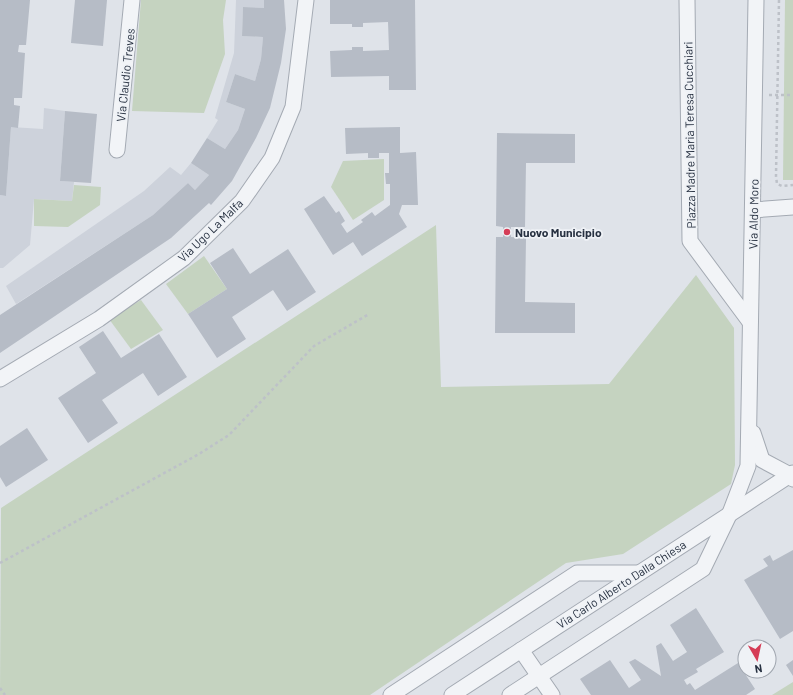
<svg xmlns="http://www.w3.org/2000/svg" width="793" height="695" viewBox="0 0 793 695" font-family="Barlow,sans-serif">
	<style>
		.built { fill: #cdd2db }
		.green { fill: #c5d3c0 }
		.building { fill: #b6bcc6 }
		.lines { fill: none; stroke-linecap: round; stroke-linejoin: round }
		.minor-casing { stroke: #a4aab3; stroke-width: 17 }
		.path { stroke: #bdc1c8; stroke-width: 2.5; stroke-dasharray: 3 3; stroke-linecap: butt }
		.minor { stroke: #f2f4f7; stroke-width: 15 }
		.poi-dot { fill: #d53d57; stroke: #eff2f6; stroke-width: 1.5 }
		.labels { text-anchor: middle; dominant-baseline: central; stroke-width: 3.5; stroke-linejoin: round; paint-order: stroke }
		.street-label { font-size: 12px; fill: #273141; stroke: #eff2f6 }
		.poi-label { font-size: 12px; font-weight: bold; fill: #273141; stroke: #eff2f6; text-anchor: start }
	</style>
	<rect width="100%" height="100%" fill="#dfe3e9"/>
	<g class="built">
		<path d="M236,0h28v8l-21,-1 -1,29 21,1 -2,22 -6,22 -20,-7 -9,28 19,7 -7,21 -13,19 -18,-11 11,-18 -3,-2 19,-65z"/>
		<path d="M44,108l21,3 -5,70 14,1 -2,19 -38,-2 -4,46 -27,23h-3v-73l6,1 5,-69 32,2z"/>
		<path d="M191,163l18,12 -14,15 -7,-7 -35,32 -137,89 -10,-18 138,-95 26,-24 11,8z"/>
	</g>
	<g class="green">
		<path d="M141,0h85l-3,20 2,34 -21,59 -72,-2z"/>
		<path d="M785,0h8v180h-10z"/>
		<path d="M384,159v41l-31,20 -22,-33 12,-26z"/>
		<path d="M74,185l27,2 -1,18 -32,22 -34,-1v-27l38,2z"/>
		<path d="M436,225l5,162 168,-3 87,-109 38,53 1,137 -4,19 -108,70 -57,9 -196,132h-370l1,-187z"/>
		<path d="M204,256l23,33 -39,25 -22,-30z"/>
		<path d="M141,300l22,30 -32,19 -22,-30z"/>
		<path d="M793,682v13h-21z"/>
	</g>
	<g class="building">
		<path d="M0,0h30l-4,45h-7l-1,7 7,1 -3,45h-8v7l6,1 -2,22 -7,-1 -5,69 -6,-1z"/>
		<path d="M75,0h32l-4,46 -32,-3z"/>
		<path d="M264,0h20l2,29 -5,34 -11,45 -14,30 -24,43 -21,24 -2,-2 -38,35 -171,115v-38l153,-100 35,-32 7,7 14,-15 -18,-12 16,-25 18,11 13,-19 7,-21 -19,-7 9,-28 20,7 6,-22 2,-22 -21,-1 1,-29 21,1z"/>
		<path d="M330,0h85l1,90h-27v-14l-58,1 -1,-26 22,-1v-3h11v4l26,-1 -1,-28 -25,1v4h-11v-3h-22z"/>
		<path d="M65,111l32,3 -6,69 -31,-2z"/>
		<path d="M400,127v26l16,-1 2,53h-16l-3,9 8,13 -45,29 -9,-14 -20,13 -29,-46 20,-13 12,17 3,-2 6,10 -4,3 6,9 16,-11 -2,-2 11,-8 3,4 15,-11v-21h-4l-1,-11h4v-20h-10v5h-11v-5l-22,1 -1,-26z"/>
		<path d="M497,133l78,1v29h-49l-1,64h-14v10l15,1 -1,64 50,1v30h-80l1,-96h7v-10l-7,-1z"/>
		<path d="M233,248l17,26 38,-25 28,43 -29,19 -14,-21 -41,27 14,22 -29,19 -29,-44 39,-25 -17,-26z"/>
		<path d="M103,331l18,27 38,-24 28,43 -29,19 -15,-23 -41,27 16,23 -30,20 -30,-45 38,-25 -17,-26z"/>
		<path d="M27,428l21,32 -42,27 -6,-10v-31z"/>
		<path d="M793,550v81l-13,8 -36,-59 24,-14 -5,-7 7,-4 3,6z"/>
		<path d="M696,608l28,44 -28,17 2,3 -14,8 3,5 3,-2 5,7 43,-27 17,26 -9,6h-155l-11,-16 30,-19 19,28 12,-8 -12,-18 6,-3 26,17 -5,-30 5,-3 12,18 14,-9 -17,-27z"/>
		<path d="M793,660v16l-7,-11z"/>
	</g>
	<g class="lines">
		<g class="minor-casing">
			<g id="minor">
				<path d="M687,0l3,241 60,81"/>
				<path d="M117,150l15,-150"/>
				<path d="M753,210l40,-3"/>
				<path d="M0,379l99,-60 85,-61 58,-57 30,-43 21,-51 13,-107"/>
				<path d="M753,433l9,27 28,15 3,4"/>
				<path d="M521,650l31,45"/>
				<path d="M391,695l186,-122h62"/>
				<path d="M452,695l341,-222"/>
				<path d="M510,695l193,-126 27,-56 18,-47 8,-466"/>
			</g>
		</g>
		<g class="path">
			<path d="M779,0l-3,176 1,8 5,2 11,-1"/>
			<path d="M769,95h24"/>
			<path d="M0,563l199,-109 30,-19 85,-89 55,-32"/>
			<path d="M0,688l5,7"/>
		</g>
		<use href="#minor" class="minor"/>
	</g>
	<circle class="poi-dot" cx="507" cy="232" r="4"/>
	<g class="labels">
		<g class="street-label">
			<text transform="translate(125 75) rotate(-84)">Via Claudio Treves</text>
			<text transform="translate(689 135) rotate(-91)">Piazza Madre Maria Teresa Cucchiari</text>
			<text transform="translate(753 214) rotate(-89)">Via Aldo Moro</text>
			<text transform="translate(210 230) rotate(-44)">Via Ugo La Malfa</text>
			<text transform="translate(621 584) rotate(-33)">Via Carlo Alberto Dalla Chiesa</text>
		</g>
		<g class="poi-label">
			<text x="515" y="232">Nuovo Municipio</text>
		</g>
	</g>
	<g transform="translate(757 659) rotate(171)"><circle r="19" fill="#eff2f6" stroke="#9fa5ae"/>
	<path d="M0-3L7 15L0 10L-7 15Z" fill="#d53d57"/>
	<text y="-6" font-size="11" font-weight="bold" text-anchor="middle" fill="#273141">N</text>
	</g>
</svg>
